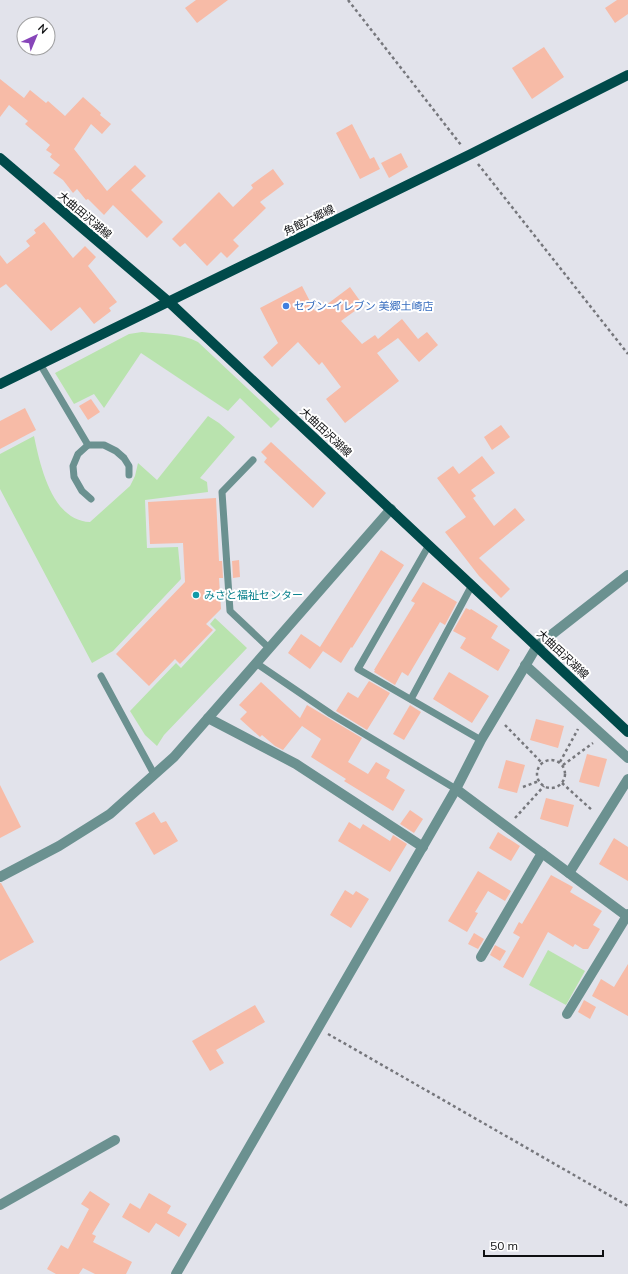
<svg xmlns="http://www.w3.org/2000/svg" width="628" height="1274" viewBox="0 0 628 1274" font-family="Mulish,'Noto Sans JP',sans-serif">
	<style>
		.green { fill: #b9e3ae }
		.building { fill: #f7bba7 }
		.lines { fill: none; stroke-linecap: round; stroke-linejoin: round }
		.path { stroke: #76777c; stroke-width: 2.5; stroke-dasharray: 3 3; stroke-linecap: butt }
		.service { stroke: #6b9190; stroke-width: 7 }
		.minor { stroke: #6b9190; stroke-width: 10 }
		.tertiary { stroke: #6b9190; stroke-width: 10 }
		.primary { stroke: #004a4a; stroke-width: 10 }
		.shop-dot { fill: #3f7fe0; stroke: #fff; stroke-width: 1.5 }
		.culture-dot { fill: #0f9aa8; stroke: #fff; stroke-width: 1.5 }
		.labels { text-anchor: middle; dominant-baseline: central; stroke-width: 4; stroke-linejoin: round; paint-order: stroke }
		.street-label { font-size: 11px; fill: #0e0f11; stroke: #fff }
		.shop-label { font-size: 11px; fill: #366cbe; stroke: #fff; text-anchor: start }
		.culture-label { font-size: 11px; fill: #0d838f; stroke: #fff; text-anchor: start }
	</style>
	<rect width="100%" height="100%" fill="#e2e3eb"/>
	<g class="green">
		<path d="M142,332c18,2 39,1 56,10l82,77 -9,9 -31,-30 -12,13 -87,-58 -37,55 -10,-14 -20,10 -19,-31 74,-39z"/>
		<path d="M208,416l11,7 16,14 -35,41 7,4 1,10 -63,8 2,48 31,-1 3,32 -68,72 -21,12 -92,-174v-35l34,-18c6,29 18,85 56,86l40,-36 5,-10 3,-13 19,17z"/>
		<path d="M215,618l32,30 -83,87 -7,11 -12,-11 -15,-24 46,-48 5,5 35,-38 -6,-6z"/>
		<path d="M548,950l37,21 -19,34 -37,-20z"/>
	</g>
	<g class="building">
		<path d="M196,0h32l-31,23 -12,-15z"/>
		<path d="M617,0h11v14l-13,9 -10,-15z"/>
		<path d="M544,47l20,30 -32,22 -20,-31z"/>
		<path d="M0,79l24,19 6,-8 16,13 2,-2 17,15 18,-19 18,16 -1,2 11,9 -9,10 -11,-10 -17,25 33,42 28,-26 11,11 -15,14 32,32 -16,16 -34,-33 -9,10 -16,-16 -2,1 -9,-11 -4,4 -10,-13 -10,-7 7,-8 -10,-8 2,-3 -6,-4 4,-5 -25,-21 3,-3 -19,-16 -9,12z"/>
		<path d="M352,124l18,35 4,-2 6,12 -20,10 -24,-46z"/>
		<path d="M401,153l7,14 -19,11 -8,-15z"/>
		<path d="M273,169l11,15 -24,18 6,6 -33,32 6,6 -12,12 -6,-6 -14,14 -22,-23 -5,4 -8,-8 47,-47 14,15 20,-19 -2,-3z"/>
		<path d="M44,222l29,36 12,-12 11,11 -8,9 29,36 -8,6 2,3 -17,13 -14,-17 -29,24 -45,-47 -6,4v-33l7,9 23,-18 -4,-5 10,-8 -2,-3z"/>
		<path d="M302,286l13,25 9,-9 2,3 24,-18 13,18 -22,16 21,23 13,-9 3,4 24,-20 16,20 9,-7 11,13 -19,17 -21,-24 -21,15 22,28 -54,42 -19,-24 15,-12 -19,-25 -3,3 -21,-23 -26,25 -9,-10 15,-14 -18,-35z"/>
		<path d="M91,399l9,13 -12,8 -9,-14z"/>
		<path d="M25,408l11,22 -36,19v-28z"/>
		<path d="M501,425l9,12 -18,13 -8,-13z"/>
		<path d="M271,442l55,51 -13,15 -49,-46 3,-4 -6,-6z"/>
		<path d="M482,456l13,17 -24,17 5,6 -3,2 21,28 21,-18 10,12 -46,38 31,31 -9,9 -22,-22 -34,-44 21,-15 -29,-39 16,-12 6,8z"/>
		<path d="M216,498l3,63h3l1,17h-4l2,31 -15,15 7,6 -33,34 -5,-5 -26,27 -33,-32 69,-72 -2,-39 -33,1 -2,-42z"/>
		<path d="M381,550l23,15 -52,83 -1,-1 -10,16 -18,-12 -13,18 -22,-16 13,-19 19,13z"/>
		<path d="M239,560l1,17 -7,1 -1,-17z"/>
		<path d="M423,582l34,20 -12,23 -5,-3 -32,54 -6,-4 -7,13 -21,-13 1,-2h-1l41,-67 -4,-2z"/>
		<path d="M466,608l4,2 1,-1 27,17 -7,12 19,12 -12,21 -38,-23 6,-10 -13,-7z"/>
		<path d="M449,672l40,24 -17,27 -39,-24z"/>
		<path d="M369,681l21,12 -23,37 -31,-19 12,-19 10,6z"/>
		<path d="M261,682l39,36 7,-13 55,33 -14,24 20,12 8,-12 14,8 -4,8 19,12 -12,21 -49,-30 2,-2 -35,-22 10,-18 -19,-13 -19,24 -8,-4 -13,-11 -2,2 -20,-18 7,-7 -8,-7z"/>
		<path d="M410,705l11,7 -17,28 -11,-6z"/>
		<path d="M536,719l28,7 -6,22 -28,-8z"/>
		<path d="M587,754l20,5 -8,28 -20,-5z"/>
		<path d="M506,760l19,5 -8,28 -19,-5z"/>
		<path d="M0,785l21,42 -21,11z"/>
		<path d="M546,798l28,7 -6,22 -28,-8z"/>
		<path d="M410,810l13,9 -9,14 -14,-9z"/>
		<path d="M154,812l7,11 5,-2 12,20 -24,14 -19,-32z"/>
		<path d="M349,822l11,7 3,-5 27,17 3,-6 14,9 -17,28 -52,-31z"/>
		<path d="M498,832l22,14 -9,15 -22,-13z"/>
		<path d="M614,838l14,9v34l-29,-17z"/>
		<path d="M478,871l33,20 -6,10 -17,-10 -13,21 3,1 -11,19 -19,-11z"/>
		<path d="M551,875l22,12 -3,5 32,19 -9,14 7,4 -12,20h-5l-8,-5 -2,3 -25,-15 -25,46 -20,-11 17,-30 -7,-4 6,-11 3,2z"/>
		<path d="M0,883h1l33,59 -34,19z"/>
		<path d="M345,890l8,5 3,-4 13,8 -18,29 -21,-13z"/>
		<path d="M474,933l10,6 -6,10 -10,-5z"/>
		<path d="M495,945l11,6 -6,10 -10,-6z"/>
		<path d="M628,964v52l-36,-20 9,-17 13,8z"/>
		<path d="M584,1000l12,7 -6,12 -12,-7z"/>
		<path d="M255,1005l10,17 -49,28 8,13 -14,8 -18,-30z"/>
		<path d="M90,1191l20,13 -18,30 4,2 -3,6 39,20 -6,12h-31l-12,-6 -4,6h-23l-9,-5 14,-24 7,4 21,-40 -8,-5z"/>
		<path d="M149,1193l22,13 -4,7 20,11 -8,13 -23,-14 -7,10 -27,-16 8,-14 10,6z"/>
	</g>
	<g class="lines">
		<g class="path">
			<path d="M348,0l113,145"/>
			<path d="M478,164l150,190"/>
			<path d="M505,725l37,38"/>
			<circle cx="551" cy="774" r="14"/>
			<path d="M560,762l18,-33"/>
			<path d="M563,765l30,-22"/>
			<path d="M562,783l31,28"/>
			<path d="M523,787l16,-6"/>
			<path d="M515,818l29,-32"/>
			<path d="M328,1034l300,172"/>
		</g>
		<g class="service">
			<path d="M40,364l48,81h16l12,6 8,7 5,8v9"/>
			<path d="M88,445l-10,9 -5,12 1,11 8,14 9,8"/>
			<path d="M253,460l-31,32 8,119 39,37"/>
			<path d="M429,545l-71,124 123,71"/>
			<path d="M256,663l75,51 125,75"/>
			<path d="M101,676l53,98"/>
			<path d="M411,699l61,-114"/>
		</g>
		<g class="minor">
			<path d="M525,665l103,93"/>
			<path d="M208,718l88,46 127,83"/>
			<path d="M456,789l172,128"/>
			<path d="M569,873l59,-94"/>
			<path d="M481,957l61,-104"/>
			<path d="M567,1014l61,-100"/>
			<path d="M0,1205l115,-65"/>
			<path d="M176,1274l280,-485 25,-49 56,-94 91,-71"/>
		</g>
		<path class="tertiary" d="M0,877l59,-31 51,-32 64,-57 217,-248"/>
		<g class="primary">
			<path d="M0,158l169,144 459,430"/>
			<path d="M0,384l471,-230 157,-79"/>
		</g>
	</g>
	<circle class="shop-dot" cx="286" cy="306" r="4"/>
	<circle class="culture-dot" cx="196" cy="595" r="4"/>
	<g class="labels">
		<g class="street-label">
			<text transform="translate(85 215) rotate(40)">大曲田沢湖線</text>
			<text transform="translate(309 220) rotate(-26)">角館六郷線</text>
			<text transform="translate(326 432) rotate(43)">大曲田沢湖線</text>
			<text transform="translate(563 654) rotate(43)">大曲田沢湖線</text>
		</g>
		<g class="shop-label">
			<text x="294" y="306">セブン-イレブン 美郷土崎店</text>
		</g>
		<g class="culture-label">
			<text x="204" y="595">みさと福祉センター</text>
		</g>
	</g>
	<g transform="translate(36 36) rotate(44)"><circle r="19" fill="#ffffff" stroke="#9f9fa0"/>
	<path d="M0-3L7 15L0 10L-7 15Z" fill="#8745b9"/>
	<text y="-6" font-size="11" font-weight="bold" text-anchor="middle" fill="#0e0f11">N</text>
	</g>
	<path d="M484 1250v6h119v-6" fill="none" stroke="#0e0f11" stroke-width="2"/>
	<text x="490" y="1250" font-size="12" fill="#0e0f11" stroke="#ffffff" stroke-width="3" paint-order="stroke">50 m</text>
</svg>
